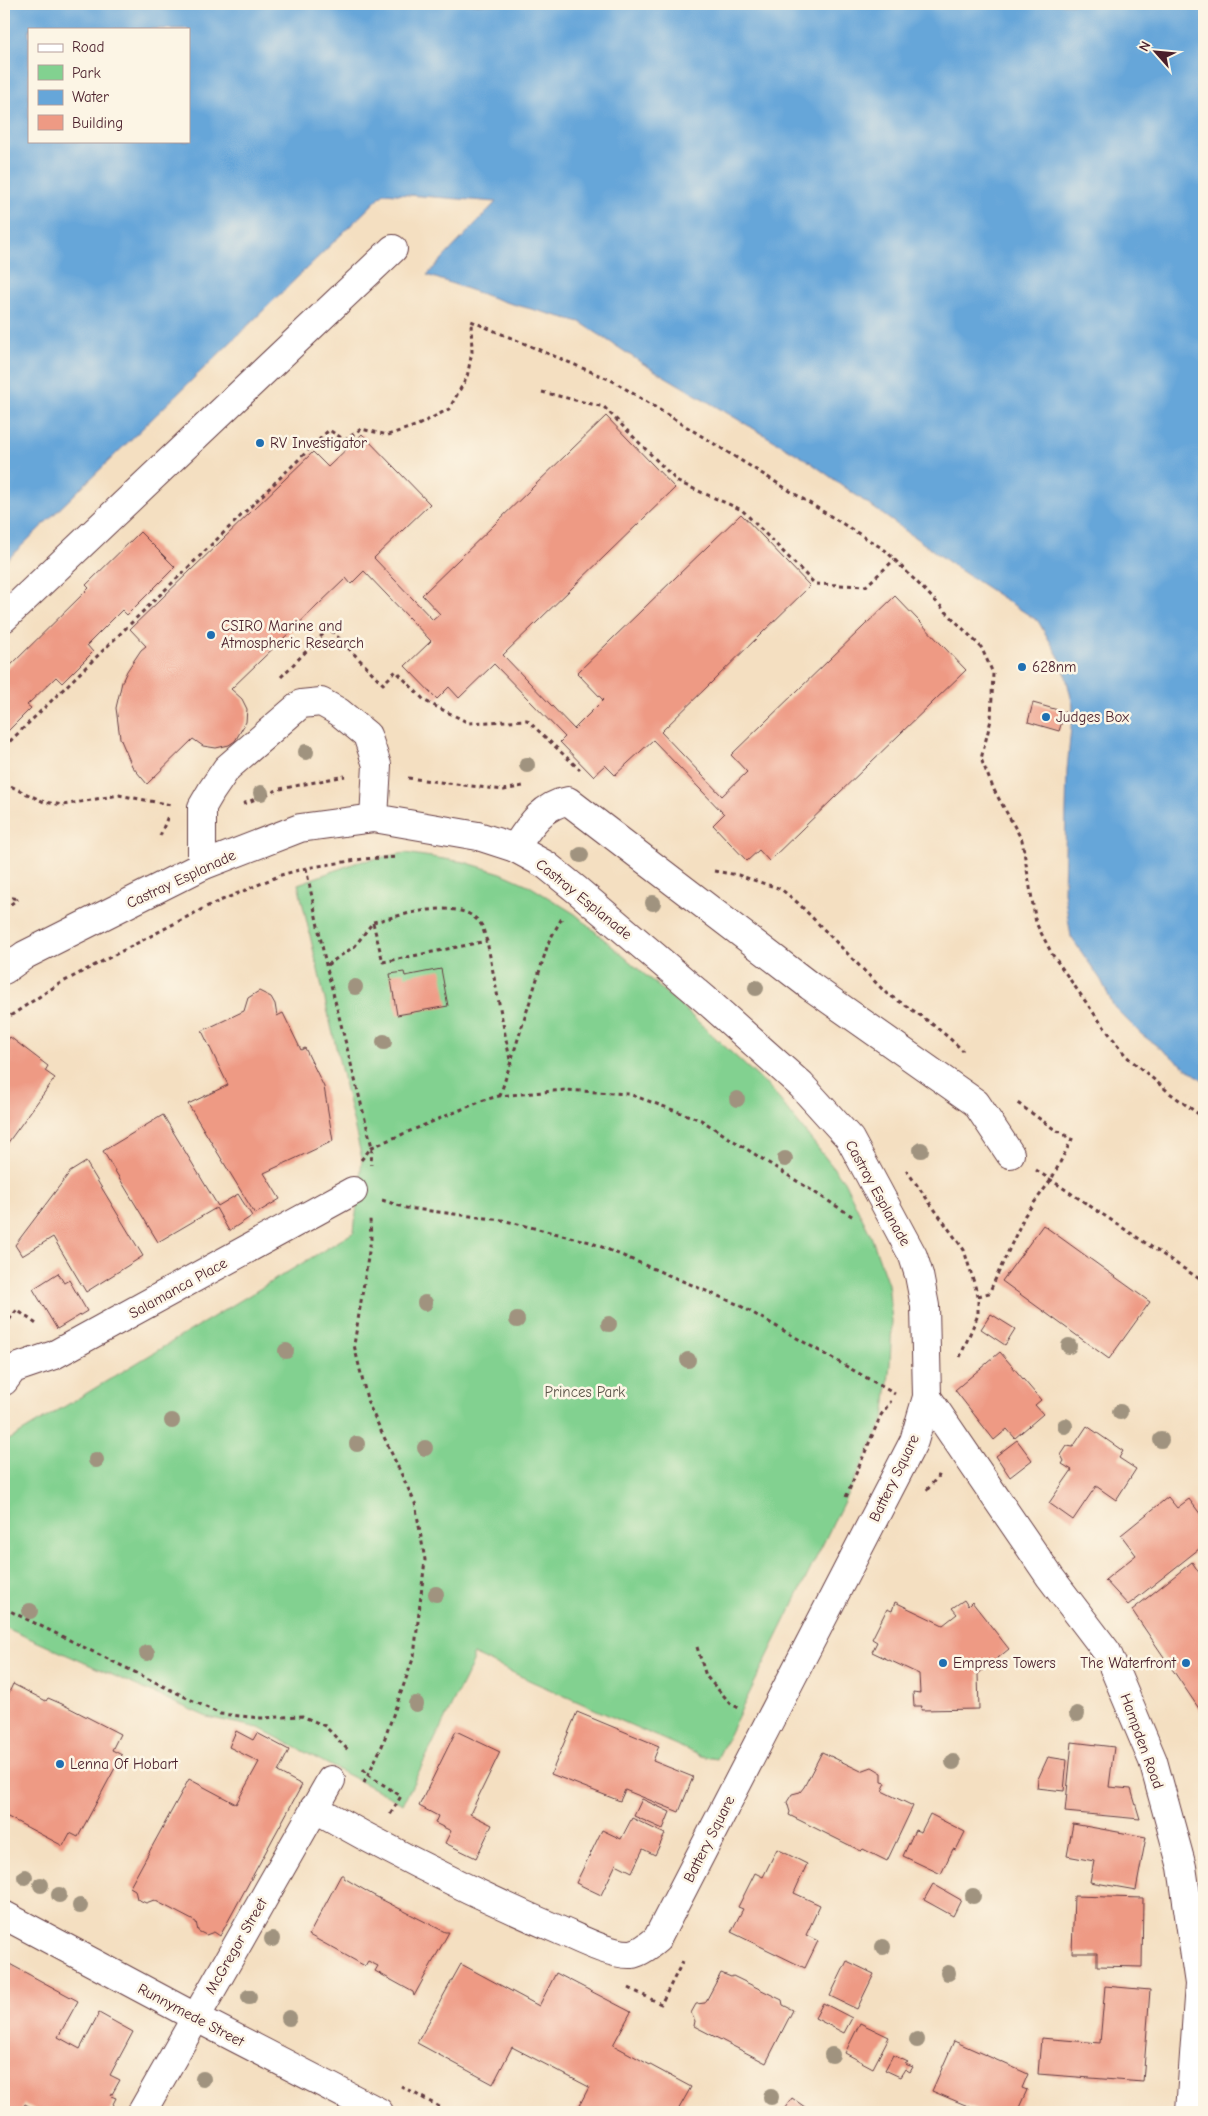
<svg xmlns="http://www.w3.org/2000/svg" width="1208" height="2116" viewBox="0 0 1208 2116" font-family="'Comic Neue',sans-serif">
	<style>
		.green { fill: #82d190; stroke: #66785e }
		.water { fill: #66a6d9; stroke: #586282; fill-rule: evenodd }
		.building { fill: #ee9a84 }
		.lines { fill: none; stroke-linecap: round; stroke-linejoin: round }
		.minor-casing { stroke: #643c42; stroke-width: 30 }
		.path { stroke: #643c42; stroke-width: 3; stroke-dasharray: 4 4; stroke-linecap: butt }
		.minor { stroke: #fff; stroke-width: 28 }
		.tree { fill: #a0937f }
		.poi-dot { fill: #1f6fb2; stroke: #fcf5e5; stroke-width: 2 }
		.labels { text-anchor: middle; dominant-baseline: central; stroke-width: 5; stroke-linejoin: round; paint-order: stroke }
		.poi-label { font-size: 15px; fill: #4a1f2b; stroke: #fcf5e5; text-anchor: start }
		.street-label { font-size: 15px; fill: #4a1f2b; stroke: #fcf5e5 }
		.park-label { font-size: 15px; fill: #5b5449; stroke: #fcf5e5 }
	</style>
	<rect width="100%" height="100%" fill="#fcf5e5"/>
	<filter id="ink" filterUnits="userSpaceOnUse"><feTurbulence type="fractalNoise" baseFrequency=".02" numOctaves="2"/><feDisplacementMap in="SourceGraphic" scale="10" xChannelSelector="R" yChannelSelector="G"/><feConvolveMatrix kernelMatrix="1 2 1 2 8 2 1 2 1" color-interpolation-filters="sRGB"/></filter>
	<filter id="wash" filterUnits="userSpaceOnUse"><feTurbulence type="fractalNoise" baseFrequency=".0096" numOctaves="4" result="noise"/><feDisplacementMap in="SourceGraphic" scale="20" xChannelSelector="R" yChannelSelector="G"/><feGaussianBlur stdDeviation="1.12" result="paint"/><feColorMatrix in="noise" values="0 0 0 0 0 0 0 0 0 0 0 0 0 0 0 0 0 1.4 0 .05"/><feComposite in="paint" operator="in"/></filter>
	<g filter="url(#wash)">
		<rect width="100%" height="100%" fill="#f4dfc1"/>
		<path class="green" d="M405,853l59,9 37,11 27,12 47,29 107,93 90,83 72,91 27,55 17,48 4,37 -2,43 -6,56 -167,339 -16,-3 -168,-74 -60,-28v8l-70,142 -144,-76 -52,-11 -203,-90v-184l350,-211 8,-73 -64,-275 60,-22z"/>
		<path class="water" d="M4,4h1200v1077l-63,-47 -27,-27 -13,-27 -30,-43 -7,-45 3,-122 6,-64 -10,-42 -25,-43 -75,-49 -156,-112 -165,-97 -62,-41 -75,-20 -78,-27 69,-73 -112,-9 -380,370zM29,29h160v112h-160z"/>
		<g id="blocks">
			<g class="building">
				<path d="M606,416l69,72 -172,167 71,74 29,-29 -26,-27 164,-159 69,72 -149,146 61,64 25,-24 -16,-17 164,-159 71,74 -197,191 -10,-11 -12,11 -34,-36 11,-11 -71,-74 -38,35 -10,-10 -12,11 -33,-34 5,-5 -71,-73 -35,34 -10,-11 -12,12 -32,-33 26,-25 -67,-70 -13,13 -5,-6 -115,111 11,10 5,10 -1,13 -11,19 -6,4 -13,3 -13,-2 -10,-7 -46,45 -15,-18 -12,-28 -4,-30 6,-26 5,-11 14,-21 5,-4 -16,-17 183,-177 15,15 34,-33 68,70 -56,54 59,62 7,-6 -18,-19z"/>
				<path d="M140,532l35,35 -48,48 -5,-5 -35,35 6,7 -31,31 -6,-6 -29,28 4,3 -27,27v-63l85,-84 -3,-3z"/>
				<path d="M1033,703l32,9 -6,19 -31,-9z"/>
				<path d="M441,969l7,37 -51,9 -7,-41 14,-2 1,4z"/>
				<path d="M259,991l12,6 4,7 2,12 6,-3 18,37 4,-2 19,39 9,54 -69,32 16,26 -25,15 -67,-110 40,-19 -26,-54 42,-20 4,-13z"/>
				<path d="M10,1037l38,29 -3,5 10,7 -51,70v-109l3,2z"/>
				<path d="M163,1115l55,91 20,-12 14,22 -23,15 -13,-23 -58,34 -55,-91z"/>
				<path d="M86,1162l57,94 -57,36 -33,-55 -31,19 -7,-11 55,-73z"/>
				<path d="M1043,1225l107,77 -41,57 -107,-78z"/>
				<path d="M58,1273l6,10 5,-3 18,31 -30,18 -24,-40z"/>
				<path d="M991,1314l24,15 -10,16 -24,-16z"/>
				<path d="M1000,1352l41,48 -6,5 8,9 -28,24 -8,-9 -13,11 -39,-50z"/>
				<path d="M1087,1426l36,25 -4,7 17,11 -20,31 -20,-14 -23,34 -24,-17 23,-33 -10,-6 2,-3 -3,-6 6,-9 6,1z"/>
				<path d="M1017,1440l15,20 -22,17 -14,-21z"/>
				<path d="M1168,1497l9,11 12,-9 15,20v26l-76,60 -23,-25 31,-25 -15,-20z"/>
				<path d="M1192,1562l12,18v136l-72,-106z"/>
				<path d="M964,1600l4,6 4,-4 37,47 -31,25 1,35 -58,1 1,-4h-8l-1,-14 7,1 -1,-19 -47,-22 5,-10 -5,-3 15,-30 5,2 3,-9 48,23 14,-11 -5,-6z"/>
				<path d="M13,1684l33,17 2,-3 14,6 58,30 -8,16 10,5 -44,82 -8,-4 -7,13 -59,-31v-112z"/>
				<path d="M577,1712l82,34 -6,15 40,16 -14,35 -54,-22 -5,11 -69,-27z"/>
				<path d="M236,1731l17,9 4,-7 32,17 -11,22 24,13 -82,151 -6,-4 -8,3 -8,-4 -2,-9 -42,-22 -8,3 -9,-4 -2,-9 -5,-3 59,-108 47,25 23,-42 -30,-15z"/>
				<path d="M456,1731l44,21 -30,62 22,11 -16,33 -31,-15 6,-12 -16,-8 3,-7 -19,-10z"/>
				<path d="M1072,1742l42,5 -5,40 22,2 9,30 -75,-7z"/>
				<path d="M822,1752l39,19 11,-4 10,6v9l4,1 -4,8 31,15 -26,55 -24,-12 -2,2 -72,-36 1,-3 -3,-10 5,-8 8,-2 4,-5z"/>
				<path d="M1048,1757l19,3 -3,31 -27,-3 1,-9z"/>
				<path d="M642,1799l28,13 -7,17 -29,-13z"/>
				<path d="M930,1814l35,18 -9,18 -3,-1 -12,25 -38,-18 12,-26 6,2z"/>
				<path d="M632,1818l33,16 -10,21 -12,-6 -11,23 -16,-8 -15,31 -25,-12 26,-53 19,9z"/>
				<path d="M1073,1824l73,13 -10,53 -46,-8 4,-21 -27,-5z"/>
				<path d="M777,1849l30,15 -13,29 26,12 -14,30 12,6 -13,27 -74,-36 12,-23 -5,-2 17,-34 8,4z"/>
				<path d="M341,1875h3v3l29,17 72,37h4l-35,64 -1,-4 -38,-21 3,-5 -10,-5 -3,5 -56,-31z"/>
				<path d="M933,1884l28,16 -8,16 -29,-16z"/>
				<path d="M1074,1896l69,2 -1,69 -45,-1v-13h-25z"/>
				<path d="M4,1961l74,40 -20,36 22,12 19,-36 34,19 -23,43 10,5 -9,16 5,2 -7,14 -8,-1 -1,1h-60l-15,-8 -4,8h-17z"/>
				<path d="M847,1961l27,13 -17,35 -27,-13z"/>
				<path d="M461,1964l78,42 17,-33 75,39 -18,33 78,42 -14,25h-101l13,-25 -77,-40 -19,37 -76,-41z"/>
				<path d="M721,1973l10,4 2,-1 49,24 1,5 10,5 -27,53 -72,-37 1,-5 -4,-8 5,-9 9,-1z"/>
				<path d="M1105,1986l45,4 -7,92 -105,-8 3,-36 59,5z"/>
				<path d="M823,2003l29,15 -8,15 -29,-15z"/>
				<path d="M860,2023l29,14 -16,31 -28,-15z"/>
				<path d="M954,2041l74,33 -6,14 5,2 -10,22h-35l-50,-21z"/>
				<path d="M893,2055l15,7 -3,2 8,3 -3,5 -5,-3 -5,8 -15,-7z"/>
				<path d="M792,2098l20,14h-30z"/>
			</g>
		</g>
	</g>
	<g filter="url(#ink)">
		<use href="#blocks" fill-opacity="0" stroke="#643c42" stroke-width="1"/>
		<g class="lines">
			<g class="minor-casing">
				<g id="minor">
					<path d="M4,618l389,-369"/>
					<path d="M515,848c14,-21 27,-43 53,-47l242,185 166,117 34,51"/>
					<path d="M202,866v-59l10,-17 15,-22 74,-64 20,-2 18,10 28,23 10,30 -3,53"/>
					<path d="M4,970l21,-15 177,-89 98,-38 74,-10 104,18 37,12 31,17 31,25 128,109 96,86 49,54 63,117 6,19 6,31 2,91 -13,44 -257,498c-7,6 -17,14 -26,15 -21,1 -53,-16 -72,-24 -84,-36 -166,-77 -245,-122"/>
					<path d="M4,1381l9,-12 41,-14 299,-164"/>
					<path d="M927,1397l123,180 57,75 46,109 29,106 17,117 -9,128"/>
					<path d="M4,1915l191,102 184,95"/>
					<path d="M142,2112l189,-332"/>
				</g>
			</g>
			<g class="path">
				<path d="M542,392l62,15 74,75 64,28 73,74 51,2 29,-27"/>
				<path d="M281,677l48,-49 54,56 13,-13 29,30 44,22 58,-3 53,50"/>
				<path d="M4,747l325,-317 16,10 16,-11 27,6 30,-10 31,-16 18,-32 5,-25 -1,-31 142,60 272,169 96,97 12,26 -2,47 -10,39 13,31 28,50 14,83 16,31 43,61 31,41 45,38 33,24"/>
				<path d="M408,778l96,12 19,-4"/>
				<path d="M4,783l40,19 19,3 56,-10 52,10"/>
				<path d="M243,804l37,-15 65,-13"/>
				<path d="M160,836l8,-20"/>
				<path d="M306,868l20,97 46,182 -1,18"/>
				<path d="M714,871l24,4 43,14 17,14 89,91c26,15 54,35 76,57"/>
				<path d="M4,896l14,3"/>
				<path d="M4,909l14,-10"/>
				<path d="M373,923l10,39 104,-21"/>
				<path d="M327,965l28,-19 18,-24c28,-6 90,-28 109,4 2,5 3,11 5,15l24,124"/>
				<path d="M4,1020l53,-35 151,-79 73,-31 25,-7 57,-9 35,-2"/>
				<path d="M500,1096l49,-155 13,-23"/>
				<path d="M361,1160l11,-13 112,-47 15,-4 66,-6 64,4 72,26 154,98"/>
				<path d="M906,1170l58,80 14,46v19l-18,42"/>
				<path d="M1036,1170l168,112"/>
				<path d="M382,1200l24,8 96,12 88,22 147,62 158,90"/>
				<path d="M978,1296l11,-3 36,-78 26,-35 21,-41 -18,-10 -38,-27"/>
				<path d="M4,1326l13,-16 22,16"/>
				<path d="M927,1490l11,-14 3,1"/>
				<path d="M846,1497l35,-82 10,-14"/>
				<path d="M4,1608l216,106 41,4 41,-2 23,10 25,26"/>
				<path d="M697,1647l9,29 25,28 8,4"/>
				<path d="M363,1769l5,6 33,21 -11,19"/>
				<path d="M364,1783l18,-37 32,-90 11,-96 -10,-57 -47,-100 -14,-58 17,-106 -1,-20"/>
				<path d="M629,1988l32,16 23,-45"/>
				<path d="M401,2086l48,26"/>
			</g>
			<use href="#minor" class="minor"/>
		</g>
		<g class="tree">
			<circle cx="306" cy="752" r="8"/>
			<circle cx="527" cy="765" r="8"/>
			<circle cx="261" cy="793" r="8"/>
			<circle cx="581" cy="855" r="8"/>
			<circle cx="653" cy="903" r="8"/>
			<circle cx="355" cy="987" r="8"/>
			<circle cx="756" cy="988" r="8"/>
			<circle cx="384" cy="1042" r="8"/>
			<circle cx="737" cy="1099" r="8"/>
			<circle cx="921" cy="1150" r="8"/>
			<circle cx="785" cy="1159" r="8"/>
			<circle cx="425" cy="1303" r="8"/>
			<circle cx="517" cy="1320" r="8"/>
			<circle cx="609" cy="1324" r="8"/>
			<circle cx="1069" cy="1346" r="8"/>
			<circle cx="286" cy="1351" r="8"/>
			<circle cx="688" cy="1360" r="8"/>
			<circle cx="1120" cy="1412" r="8"/>
			<circle cx="172" cy="1421" r="8"/>
			<circle cx="1065" cy="1426" r="8"/>
			<circle cx="1161" cy="1440" r="8"/>
			<circle cx="357" cy="1444" r="8"/>
			<circle cx="425" cy="1448" r="8"/>
			<circle cx="96" cy="1460" r="8"/>
			<circle cx="436" cy="1594" r="8"/>
			<circle cx="30" cy="1611" r="8"/>
			<circle cx="147" cy="1653" r="8"/>
			<circle cx="416" cy="1704" r="8"/>
			<circle cx="1077" cy="1714" r="8"/>
			<circle cx="953" cy="1762" r="8"/>
			<circle cx="25" cy="1877" r="8"/>
			<circle cx="41" cy="1885" r="8"/>
			<circle cx="59" cy="1895" r="8"/>
			<circle cx="973" cy="1896" r="8"/>
			<circle cx="80" cy="1906" r="8"/>
			<circle cx="272" cy="1939" r="8"/>
			<circle cx="883" cy="1947" r="8"/>
			<circle cx="948" cy="1973" r="8"/>
			<circle cx="249" cy="1997" r="8"/>
			<circle cx="289" cy="2018" r="8"/>
			<circle cx="917" cy="2040" r="8"/>
			<circle cx="832" cy="2055" r="8"/>
			<circle cx="203" cy="2079" r="8"/>
			<circle cx="771" cy="2097" r="8"/>
		</g>
	</g>
	<g class="poi-dot">
		<circle cx="260" cy="443" r="5"/>
		<circle cx="211" cy="635" r="5"/>
		<circle cx="1022" cy="667" r="5"/>
		<circle cx="1046" cy="717" r="5"/>
		<circle cx="943" cy="1663" r="5"/>
		<circle cx="1186" cy="1663" r="5"/>
		<circle cx="60" cy="1764" r="5"/>
	</g>
	<g class="labels">
		<g class="poi-label">
			<text x="270" y="443">RV Investigator</text>
			<text x="221" y="626">CSIRO Marine and<tspan x="221" dy="17">Atmospheric Research</tspan></text>
			<text x="1032" y="667">628nm</text>
			<text x="1056" y="717">Judges Box</text>
			<text x="953" y="1663">Empress Towers</text>
			<text x="1176" y="1663" text-anchor="end">The Waterfront</text>
			<text x="70" y="1764">Lenna Of Hobart</text>
		</g>
		<g class="street-label">
			<text transform="translate(181 879) rotate(-25)">Castray Esplanade</text>
			<text transform="translate(584 899) rotate(39)">Castray Esplanade</text>
			<text transform="translate(878 1193) rotate(61)">Castray Esplanade</text>
			<text transform="translate(178 1288) rotate(-29)">Salamanca Place</text>
			<text transform="translate(894 1478) rotate(-64)">Battery Square</text>
			<text transform="translate(1142 1741) rotate(70)">Hampden Road</text>
			<text transform="translate(709 1839) rotate(-63)">Battery Square</text>
			<text transform="translate(236 1946) rotate(-60)">McGregor Street</text>
			<text transform="translate(191 2015) rotate(28)">Runnymede Street</text>
		</g>
		<g class="park-label">
			<text x="585" y="1392">Princes Park</text>
		</g>
	</g>
	<rect width="1208" height="2116" fill="none" stroke="#fcf5e5" stroke-width="20"/>
	<rect x="28" y="28" width="162" height="115" fill="#fcf5e5" stroke="#b59f9b"/>
	<rect x="38" y="44" width="25" height="8" fill="#ffffff" stroke="#b59f9b"/>
	<text x="72" y="52" font-size="15" fill="#4a1f2b">Road</text>
	<rect x="38" y="65" width="25" height="15" fill="#82d190" stroke="#b59f9b"/>
	<text x="72" y="78" font-size="15" fill="#4a1f2b">Park</text>
	<rect x="38" y="90" width="25" height="15" fill="#66a6d9" stroke="#b59f9b"/>
	<text x="72" y="102" font-size="15" fill="#4a1f2b">Water</text>
	<rect x="38" y="115" width="25" height="15" fill="#ee9a84" stroke="#b59f9b"/>
	<text x="72" y="128" font-size="15" fill="#4a1f2b">Building</text>
	<g transform="translate(1156 52) rotate(297)" stroke="#fcf5e5" stroke-width="4" paint-order="stroke">
	<path d="M0-4L9 19L0 12L-9 19Z" fill="#4a1f2b"/>
	<text y="-8" font-size="14" font-weight="bold" text-anchor="middle" fill="#4a1f2b">N</text>
	</g>
</svg>
